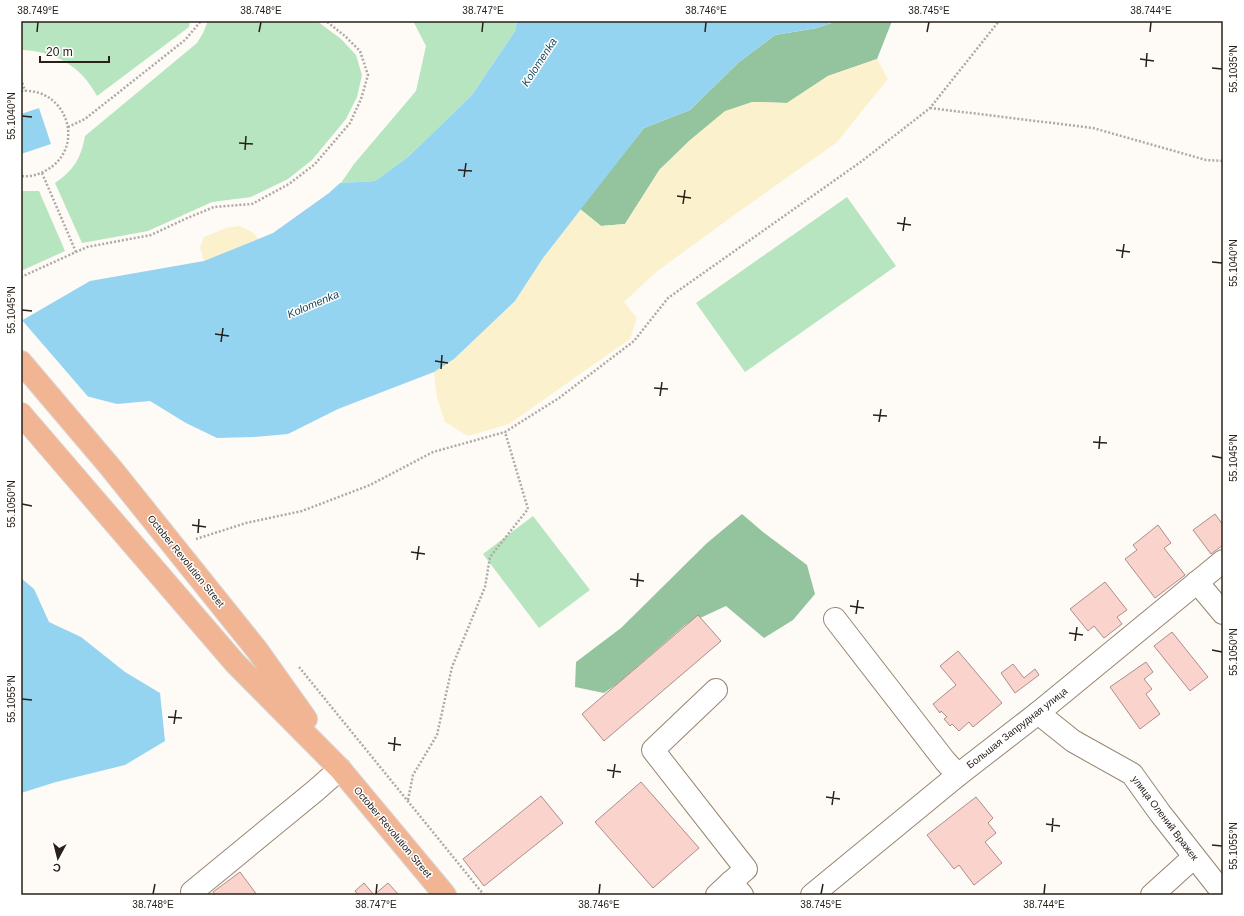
<svg xmlns="http://www.w3.org/2000/svg" width="1244" height="916" viewBox="0 0 1244 916" font-family="Arial,sans-serif">
	<style>
		.green { fill: #b7e5bf }
		.forest { fill: #93c49d }
		.sand { fill: #fbf1cc }
		.water { fill: #94d4f1 }
		.pier { fill: #fefaf6 }
		.building { fill: #fbd3cd; stroke: #ac8e8a }
		.lines { fill: none; stroke-linecap: round; stroke-linejoin: round }
		.minor-casing { stroke: #978571; stroke-width: 24 }
		.major-casing { stroke: #d8d7d6; stroke-width: 24 }
		.path { stroke: #aea9a4; stroke-width: 2.5; stroke-dasharray: 2 2; stroke-linecap: butt }
		.minor { stroke: #fff; stroke-width: 22 }
		.major { stroke: #f2b593; stroke-width: 22 }
		.ticks { fill: none; stroke: #282019; stroke-width: 1.5 }
		.labels { text-anchor: middle; dominant-baseline: central; stroke-width: 3; stroke-linejoin: round; paint-order: stroke }
		.street-label { font-size: 10px; fill: #282019; stroke: #fff }
		.water-label { font-size: 11px; font-style: italic; fill: #12475b; stroke: #fff }
		.neatline { fill: none; stroke: #282019; stroke-width: 1.5 }
		.ticks-label { font-size: 10px; text-anchor: middle; fill: #282019 }
	</style>
	<rect width="100%" height="100%" fill="#fefaf6"/>
	<g class="green">
		<path d="M21,21h169l-1,6 -92,69c-16,-30 -42,-45 -76,-46z"/>
		<path d="M208,21h109l24,18 15,16 6,20 -5,22 -11,22 -34,41 -24,19 -37,18 -39,5 -64,29 -66,12 -27,-60c19,-13 26,-25 30,-47l112,-93 6,-10z"/>
		<path d="M413,21h104l-2,10 -43,64 -64,62 -33,24 -34,2 13,-19 62,-73 10,-45z"/>
		<path d="M21,191h18l26,60 -44,20z"/>
		<path d="M847,197l49,69 -151,106 -49,-69z"/>
		<path d="M533,516l57,74 -51,38 -56,-74z"/>
	</g>
	<g class="forest">
		<path d="M837,21h55l-15,38 -49,17 -41,27 -35,-1 -92,67 -35,55 -24,2 -21,-17 64,-81 46,-18 49,-48 36,-27 42,-7z"/>
		<path d="M742,514l21,18 44,33 8,29 -22,26 -29,18 -38,-32 -41,19 -68,59 -13,9 -29,-6 1,-25 45,-34 86,-85z"/>
	</g>
	<g class="sand">
		<path d="M877,59l11,20 -52,64 -88,62 -92,67 -32,30 13,16 -7,21 -121,85 -41,12 -23,-14 -8,-24 -3,-26 20,-13 61,-58 28,-43 37,-49 21,17 24,-2 35,-55 30,-29 35,-29 27,-9 35,1 41,-27z"/>
		<path d="M239,226l15,7 4,6 -54,22 -4,-13 4,-11 22,-9z"/>
	</g>
	<g class="water">
		<path d="M517,21h320l-20,7 -42,7 -36,27 -49,48 -46,18 -101,130 -28,43 -61,58 -20,13 -96,37 -50,25 -34,3 -37,1 -31,-15 -36,-22 -33,3 -31,-8 -65,-75 69,-40 114,-20 69,-28 56,-40 11,-10 35,-2 33,-24 64,-62 43,-64z"/>
		<path d="M39,108l12,36 -30,10v-40z"/>
		<path d="M21,578l13,11 15,33 32,15 44,35 35,21 5,48 -40,24 -69,17 -35,11z"/>
	</g>
	<path class="pier" d="M21,319l70,81 -5,-1 -65,44z"/>
	<g class="building">
		<path d="M1215,514l8,11v20l-12,9 -18,-24z"/>
		<path d="M1158,525l13,18 -7,5 21,27 -30,23 -30,-39 12,-9 -4,-5z"/>
		<path d="M1105,582l22,28 -10,7 5,7 -18,14 -10,-12 -6,5 -18,-22z"/>
		<path d="M698,615l23,26 -117,100 -22,-27z"/>
		<path d="M1172,632l36,45 -18,14 -36,-45z"/>
		<path d="M958,651l44,52 -29,24 -4,-5 -10,9 -7,-7 -2,2 -6,-7 3,-2 -6,-6 -1,2 -7,-9 23,-19 -16,-19z"/>
		<path d="M1146,662l7,10 -9,7 8,10 -6,5 14,20 -20,15 -30,-42z"/>
		<path d="M1013,664l11,14 11,-9 4,6 -24,18 -14,-20z"/>
		<path d="M641,782l58,66 -46,40 -58,-66z"/>
		<path d="M541,796l22,27 -79,63 -21,-27z"/>
		<path d="M976,797l17,21 -5,5 8,10 -11,9 17,21 -28,22 -15,-20 -5,4 -27,-34z"/>
		<path d="M240,872l17,23h-42l-2,-3z"/>
		<path d="M364,883l10,12 14,-12 11,12h-41l-3,-4z"/>
	</g>
	<g class="lines">
		<g class="minor-casing">
			<g id="minor">
				<path d="M1197,582l26,31"/>
				<path d="M835,619l110,142 13,14"/>
				<path d="M716,690l-63,60 93,119 -15,13"/>
				<path d="M1038,713l35,28 59,33 28,39 63,80"/>
				<path d="M192,892l123,-101 25,-22"/>
				<path d="M717,895l14,-13 11,13"/>
				<path d="M812,895l146,-120 80,-62 185,-152"/>
				<path d="M1152,895l42,-38"/>
			</g>
		</g>
		<g class="major-casing">
			<g id="major">
				<path d="M21,362l90,106 146,182 49,69"/>
				<path d="M21,414l214,249 105,106 105,126"/>
			</g>
		</g>
		<g class="path">
			<path d="M21,79l4,12"/>
			<path d="M21,91c47,-4 66,58 24,80 -7,4 -16,6 -24,5"/>
			<path d="M930,108l163,20 113,32 17,1"/>
			<path d="M68,127l17,-8 100,-79 16,-19"/>
			<path d="M42,173l34,79"/>
			<path d="M21,277l66,-30 64,-12 34,-16 29,-12 38,-3 37,-20 26,-20 35,-41 11,-24 7,-24 -8,-24 -15,-15 -19,-15"/>
			<path d="M196,539l50,-16 56,-12 68,-26 63,-33 72,-20 54,-34 75,-57 34,-43 194,-137 68,-53 69,-87"/>
			<path d="M299,667l185,228"/>
			<path d="M408,800l5,-25 24,-40 15,-68 33,-80 5,-30 38,-48 -23,-77"/>
		</g>
		<use href="#minor" class="minor"/>
		<use href="#major" class="major"/>
	</g>
	<path class="ticks" d="M37,32l1,-10M259,32l2,-10M482,32l1,-10M705,32l1,-10M927,32l2,-10M1150,32l1,-10M1140,59l14,2M1146,67l1,-14M1212,68l10,1M22,116l10,1M239,143l14,1M245,150l1,-14M458,170l14,1M464,177l2,-14M677,196l14,2M683,204l2,-14M897,223l14,2M903,231l2,-14M1116,250l14,2M1122,258l2,-14M1212,262l10,1M22,310l10,1M215,334l14,2M221,342l2,-14M435,361l13,2M441,369l1,-14M654,388l14,1M660,396l2,-14M873,415l14,1M879,422l2,-13M1093,442l14,1M1099,449l1,-13M1212,456l10,2M22,504l10,2M192,525l14,2M198,533l1,-14M411,552l14,2M417,560l2,-14M630,579l14,2M637,587l1,-14M850,606l14,2M856,614l2,-14M1069,633l14,2M1075,641l2,-14M1212,650l10,2M22,699l10,1M168,717l14,1M174,724l2,-14M388,743l13,2M394,751l1,-14M607,770l14,2M613,778l2,-14M826,797l14,2M832,805l2,-14M1046,824l14,2M1052,832l1,-14M1212,845l10,1M153,894l2,-10M376,894l1,-10M599,894l1,-10M821,894l2,-10M1044,894l1,-10"/>
	<g class="labels">
		<g class="street-label">
			<text transform="translate(186 561) rotate(51)">October Revolution Street</text>
			<text transform="translate(1017 728) rotate(-38)">Большая Запрудная улица</text>
			<text transform="translate(1165 818) rotate(53)">улица Олений Вражек</text>
			<text transform="translate(393 832) rotate(50)">October Revolution Street</text>
		</g>
		<g class="water-label">
			<text transform="translate(539 62) rotate(-57)">Kolomenka</text>
			<text transform="translate(313 304) rotate(-23)">Kolomenka</text>
		</g>
	</g>
	<rect width="1244" height="916" fill="none" stroke="#ffffff" stroke-width="44"/>
	<g transform="translate(58 858) rotate(187)" stroke="#ffffff" stroke-width="3" paint-order="stroke">
	<path d="M0-3L7 15L0 10L-7 15Z" fill="#282019"/>
	<text y="-6" font-size="11" font-weight="bold" text-anchor="middle" fill="#282019">С</text>
	</g>
	<path d="M40 56v6h69v-6" fill="none" stroke="#282019" stroke-width="2"/>
	<text x="46" y="56" font-size="12" fill="#282019" stroke="#ffffff" stroke-width="3" paint-order="stroke">20 m</text>
	<rect x="22" y="22" width="1200" height="872" class="neatline"/>
	<g class="ticks-label">
		<text x="38" y="14">38.749°E</text>
		<text x="261" y="14">38.748°E</text>
		<text x="483" y="14">38.747°E</text>
		<text x="706" y="14">38.746°E</text>
		<text x="929" y="14">38.745°E</text>
		<text x="1151" y="14">38.744°E</text>
		<text transform="translate(1233 69) rotate(-90)" y="4">55.1035°N</text>
		<text transform="translate(11 116) rotate(-90)" y="4">55.1040°N</text>
		<text transform="translate(1233 263) rotate(-90)" y="4">55.1040°N</text>
		<text transform="translate(11 310) rotate(-90)" y="4">55.1045°N</text>
		<text transform="translate(1233 458) rotate(-90)" y="4">55.1045°N</text>
		<text transform="translate(11 504) rotate(-90)" y="4">55.1050°N</text>
		<text transform="translate(1233 652) rotate(-90)" y="4">55.1050°N</text>
		<text transform="translate(11 699) rotate(-90)" y="4">55.1055°N</text>
		<text transform="translate(1233 846) rotate(-90)" y="4">55.1055°N</text>
		<text x="153" y="908">38.748°E</text>
		<text x="376" y="908">38.747°E</text>
		<text x="599" y="908">38.746°E</text>
		<text x="821" y="908">38.745°E</text>
		<text x="1044" y="908">38.744°E</text>
	</g>
</svg>
